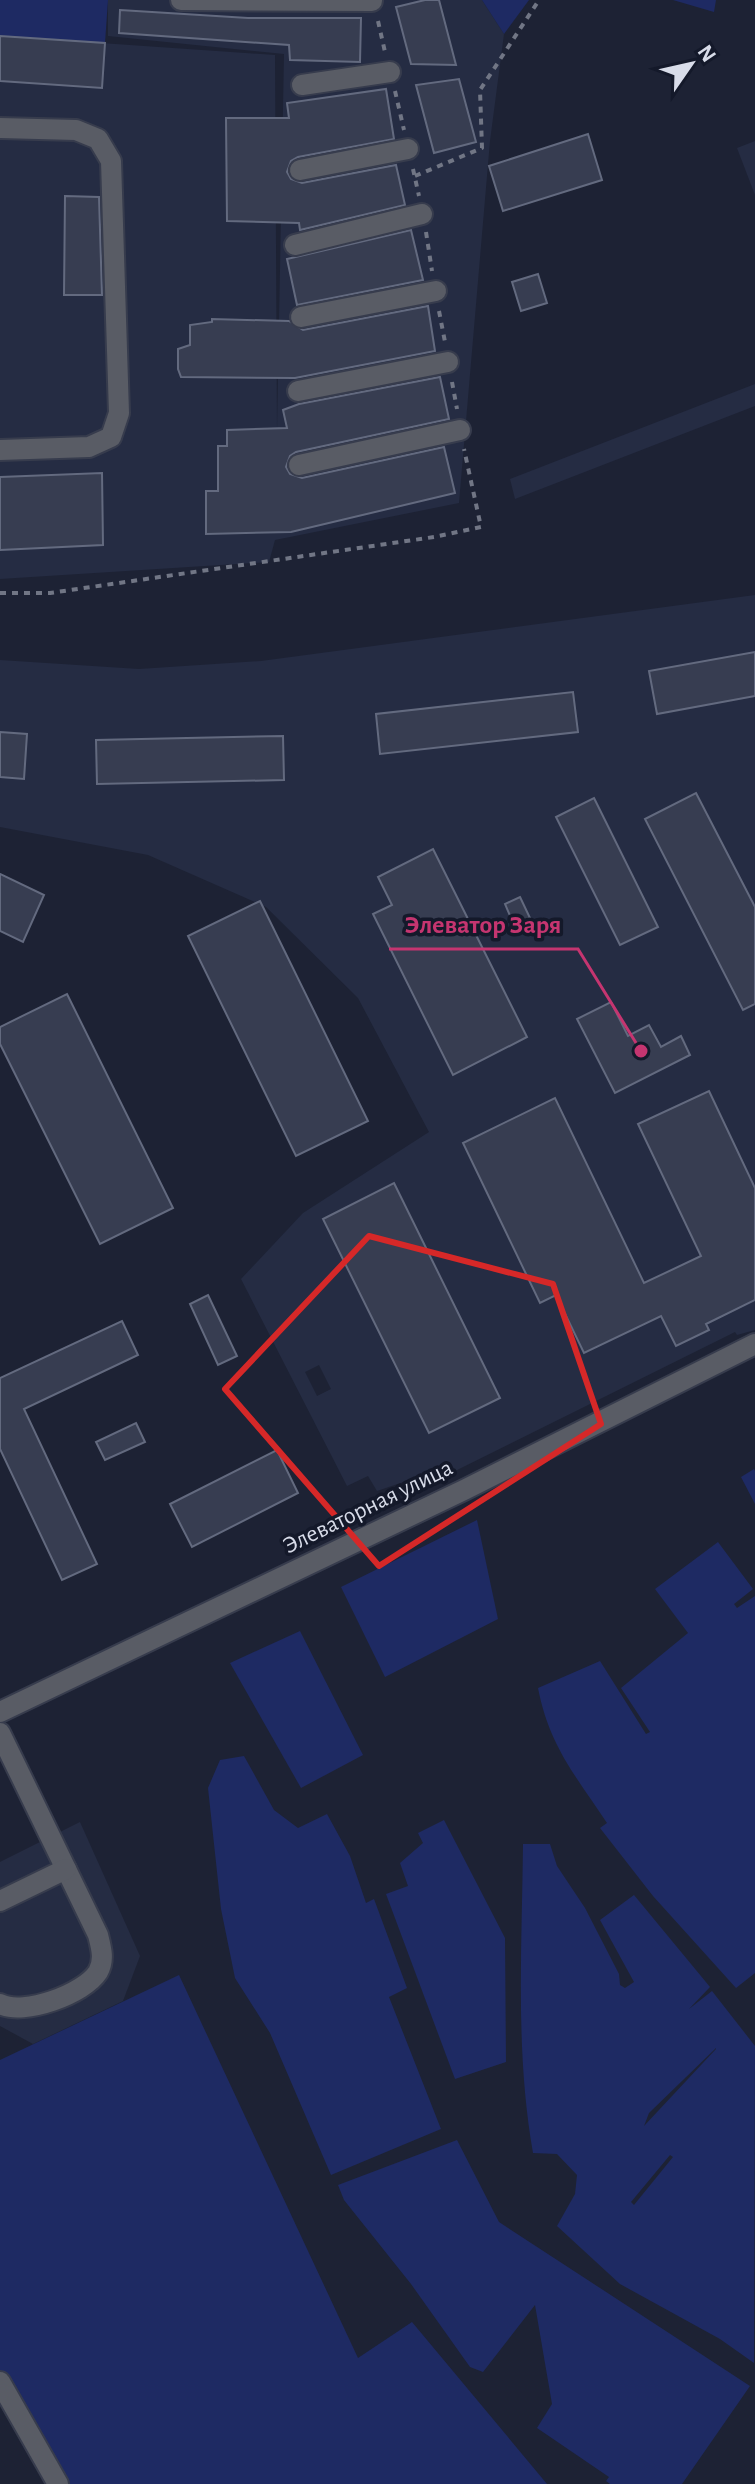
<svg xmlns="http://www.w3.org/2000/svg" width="755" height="2484" viewBox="0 0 755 2484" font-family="'Alegreya Sans',sans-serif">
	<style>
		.built { fill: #252c43; fill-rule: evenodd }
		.green { fill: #1e2a63; fill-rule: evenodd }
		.building { fill: #373d51; stroke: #636a7f; stroke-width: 2 }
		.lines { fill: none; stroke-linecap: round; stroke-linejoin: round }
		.minor-casing { stroke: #373c4d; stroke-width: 24 }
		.path { stroke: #717685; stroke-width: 4; stroke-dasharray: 6 6; stroke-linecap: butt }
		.minor { stroke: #595c65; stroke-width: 20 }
		.marked { fill: none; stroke: #d62828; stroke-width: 6; stroke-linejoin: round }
		.labels { text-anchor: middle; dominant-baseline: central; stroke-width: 7; stroke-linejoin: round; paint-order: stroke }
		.street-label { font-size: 24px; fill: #d8dce9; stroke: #14192a }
		.leader { fill: none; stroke: #c53570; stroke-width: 3 }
		.callout-dot { fill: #c53570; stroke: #14192a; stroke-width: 3 }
		.callout-label { font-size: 26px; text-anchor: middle; font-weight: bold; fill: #c53570; stroke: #14192a; stroke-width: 7; stroke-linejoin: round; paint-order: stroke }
	</style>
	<rect width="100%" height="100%" fill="#1d2234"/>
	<g class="built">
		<path d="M108,0h374l22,34 -14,107 -31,362 -184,37 -6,22 -269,17v-543l275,19 2,376 7,-377 -176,-18z"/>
		<path d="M755,141v54l-18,-47z"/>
		<path d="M755,384v22l-240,93 -5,-20z"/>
		<path d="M755,595v735l-18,5 -2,-3 -290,144h-24l-44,15 -9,-15 -21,10 -106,-207 62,-66 126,-81 -71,-134 -92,-91 -118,-52 -148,-28v-167l139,9 122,-8zM319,1365l12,24 -14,7 -12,-24z"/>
		<path d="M80,1822l60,134 -17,45 -90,43 -33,-18v-164z"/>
	</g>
	<g class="green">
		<path d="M0,0h108l-3,43 -105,-7z"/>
		<path d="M482,0h47l-25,34z"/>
		<path d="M673,0h43l-2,12z"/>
		<path d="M754,1469l1,2v33l-14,-27z"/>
		<path d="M477,1520l21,99 -113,58 -44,-90z"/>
		<path d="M718,1542l35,47 -19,15 3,4 18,-12v377l-19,15 -83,-92 -53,-68 7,-5c-32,-48 -58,-78 -69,-135l62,-27 46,73 4,-2 -29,-44 67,-55 -33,-44z"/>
		<path d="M300,1631l63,124 -62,33 -71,-125z"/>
		<path d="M244,1756l30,54 24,18 29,-14 23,42 16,47 8,-4 33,89 -18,9 52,132 -110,46 -61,-142 -35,-55 -14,-69 -13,-121 12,-28z"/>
		<path d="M444,1820l61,118 1,124 -51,17 -69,-185 22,-8 -8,-23 23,-20 -5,-10z"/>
		<path d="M523,1844h27l7,22 28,42 34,66 1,11 5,3 9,-6 -34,-62 34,-25 76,92 -21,22 23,-18 43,55 -1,317 -34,-24 -100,-55 -63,-58 18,-32 2,-19 -20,-21 -24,-1c-18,-103 -11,-205 -10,-309zM716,2048v1l-72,77 5,-13zM670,2155l3,2 -39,48 -3,-3z"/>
		<path d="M179,1975l179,383 54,-36 135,162h-488l-59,-101v-323z"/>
		<path d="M457,2140l42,82 251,164 -68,98h-72l-4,-3 3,-4 -72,-49 15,-24 -17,-99 -52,67 -13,-5 -59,-83 -67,-84 -6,-15z"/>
	</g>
	<g class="building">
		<path d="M425,0h14l17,65 -45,-1 -15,-57z"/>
		<path d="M120,10l128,8h113l-1,44 -70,-2 -1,-15 -170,-12z"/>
		<path d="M0,36l105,7 -3,45 -102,-7z"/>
		<path d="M459,79l17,63 -42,11 -18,-68z"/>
		<path d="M386,89l8,50 -96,18 -7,4 -4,11 4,7 11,4 94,-18 9,40 -105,25 -1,-7 -72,-2 -1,-103h63l-2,-15z"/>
		<path d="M588,134l14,46 -99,31 -14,-45z"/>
		<path d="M65,196l34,1 3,98h-38z"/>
		<path d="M411,230l12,50 -126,25 -10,-46z"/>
		<path d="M538,274l9,29 -26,8 -9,-29z"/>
		<path d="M428,306l7,45 -140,27 -114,-1 -3,-8v-20l12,-4v-20l22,-3v-3l77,2 14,9z"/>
		<path d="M440,377l9,42 -153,33 -6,4 -4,11 4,7 12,4 142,-31 11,46 -164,39 -85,2v-43h12v-45h9v-16l60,-2 -4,-18 16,-6z"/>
		<path d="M102,473l1,72 -103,5v-73z"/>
		<path d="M755,652v44l-98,18 -8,-43z"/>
		<path d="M573,692l5,40 -198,22 -4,-40z"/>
		<path d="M0,732l27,2 -3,45 -24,-2z"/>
		<path d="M283,736l1,44 -187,4 -1,-44z"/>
		<path d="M696,793l59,114v97l-12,6 -98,-191z"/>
		<path d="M594,798l64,129 -38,18 -64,-128z"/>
		<path d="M433,849l94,188 -74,38 -80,-161 19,-9 -14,-28z"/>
		<path d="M0,874l44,21 -21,47 -23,-11z"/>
		<path d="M520,897l10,21 -16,7 -9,-21z"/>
		<path d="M260,901l108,220 -72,35 -108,-220z"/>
		<path d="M67,994l106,214 -73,36 -100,-200v-17z"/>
		<path d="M611,1002l17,34 21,-11 12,22 20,-11 9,19 -75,38 -38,-74z"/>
		<path d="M709,1091l46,97v112l-49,24 3,6 -33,16 -15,-30 -77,37 -28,-58 -16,8 -77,-160 92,-45 89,185 57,-27 -63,-132z"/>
		<path d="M394,1183l106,215 -71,35 -106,-214z"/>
		<path d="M208,1295l29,61 -19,9 -28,-61z"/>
		<path d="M122,1321l16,34 -114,54 73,155 -35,16 -62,-131v-71z"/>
		<path d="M136,1423l9,19 -40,18 -9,-18z"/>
		<path d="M277,1450l21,43 -106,54 -22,-43z"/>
	</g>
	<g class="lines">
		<g class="minor-casing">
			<g id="minor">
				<path d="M181,0l191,1"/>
				<path d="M302,85l88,-13"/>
				<path d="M0,128l76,2 22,9 13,22 8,252 -8,24 -22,10 -89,3"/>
				<path d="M300,170l108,-21"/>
				<path d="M295,245l127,-31"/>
				<path d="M301,317l135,-26"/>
				<path d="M298,391l150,-29"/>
				<path d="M299,465l161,-35"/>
				<path d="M0,1712l464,-222 291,-146"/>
				<path d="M0,1733l98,202c3,12 7,25 0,37 -14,22 -74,44 -98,32"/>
				<path d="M0,1901l66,-32"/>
				<path d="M0,2382l58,102"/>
			</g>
		</g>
		<g class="path">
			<path d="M378,21l7,31"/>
			<path d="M395,91l9,39"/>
			<path d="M413,169l6,27"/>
			<path d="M415,176l67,-28 -2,-58 59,-90"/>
			<path d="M426,232l6,39"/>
			<path d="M439,311l6,31"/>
			<path d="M452,382l5,27"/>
			<path d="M0,593h50l384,-56 47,-10 -17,-78"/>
		</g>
		<use href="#minor" class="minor"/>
	</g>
	<path class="marked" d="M369,1236l184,48 48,140 -222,142 -154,-177z"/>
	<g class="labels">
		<g class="street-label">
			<text transform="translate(368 1507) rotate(-26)">Элеваторная улица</text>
		</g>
	</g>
	<path class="leader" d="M641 1051L578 949H389"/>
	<circle class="callout-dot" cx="641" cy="1051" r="8"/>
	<g class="callout-label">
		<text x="483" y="933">Элеватор Заря</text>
	</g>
	<g transform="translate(691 64) rotate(56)" stroke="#14192a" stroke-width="6" paint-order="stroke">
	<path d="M0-6L14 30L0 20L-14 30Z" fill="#d8dce9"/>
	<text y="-12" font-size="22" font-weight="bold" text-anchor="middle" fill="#d8dce9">N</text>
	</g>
</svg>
